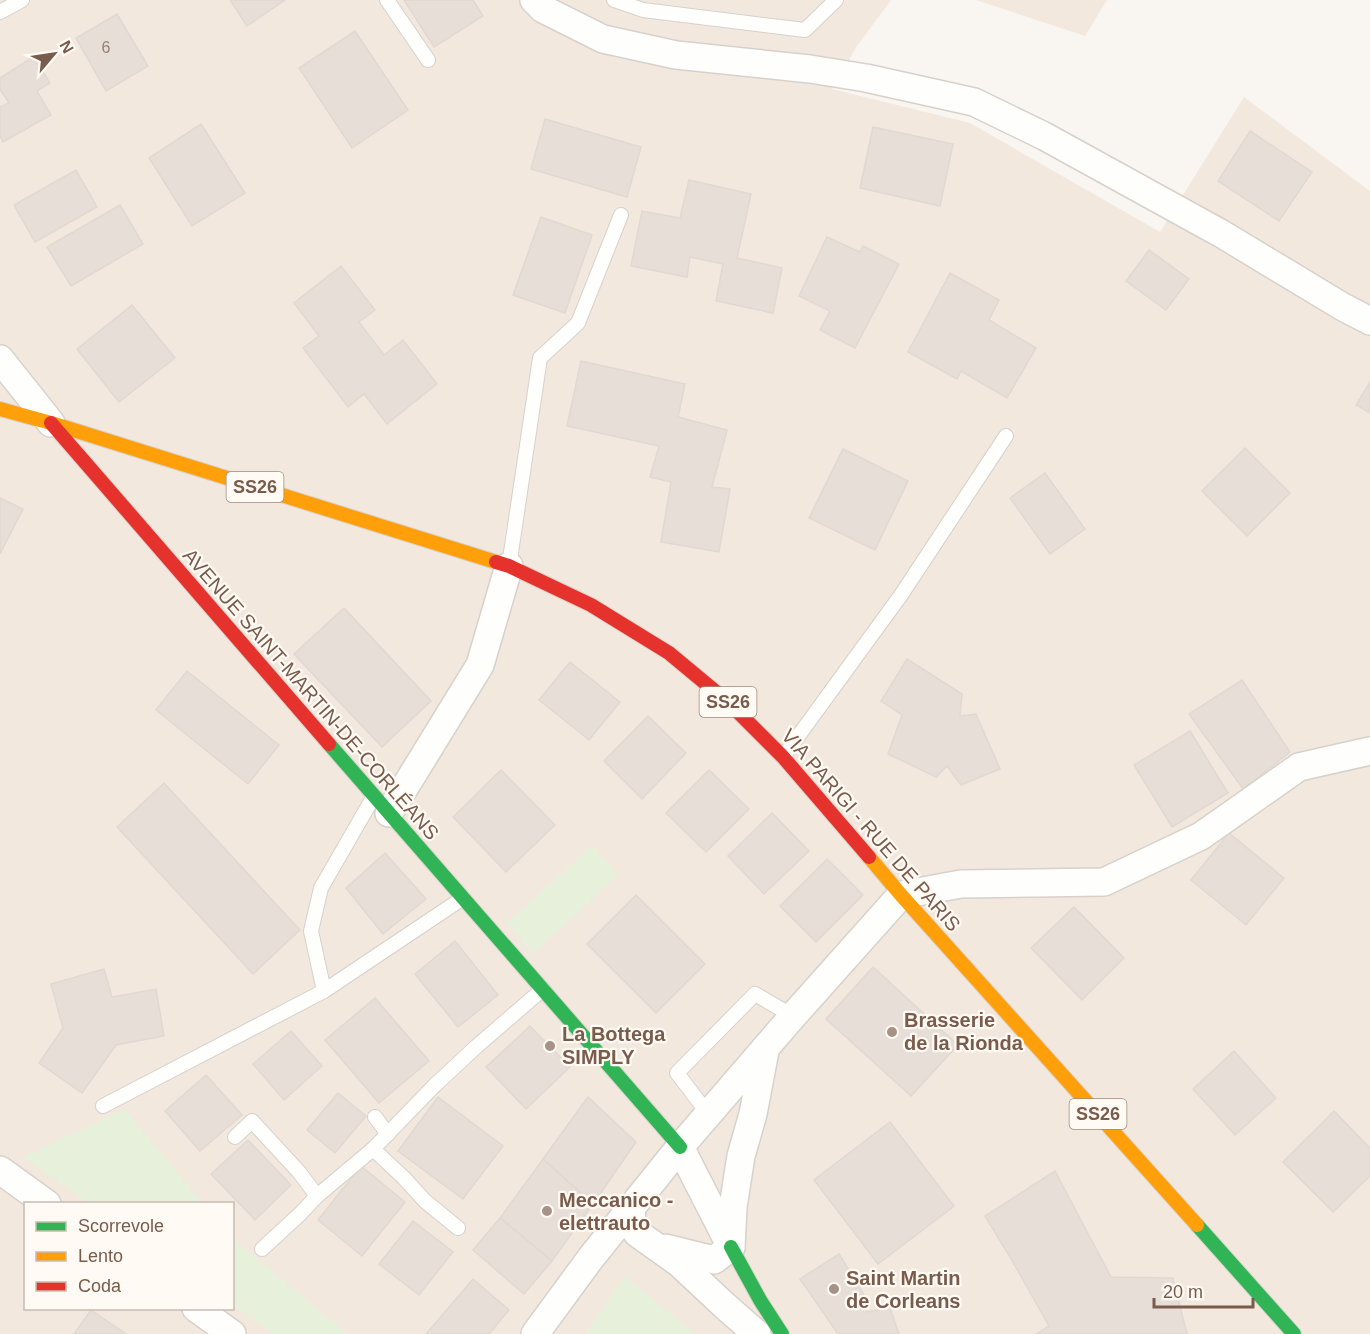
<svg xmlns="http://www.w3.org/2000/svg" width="1370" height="1334" viewBox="0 0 1370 1334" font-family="Arial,sans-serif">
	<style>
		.residential { fill: #f2e8de; fill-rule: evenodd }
		.green { fill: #e7f0db }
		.building { fill: #e6ded7; stroke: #e2d8d2; stroke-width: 1.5 }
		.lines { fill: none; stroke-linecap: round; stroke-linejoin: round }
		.lane-casing { stroke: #d7d1cb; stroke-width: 16 }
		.street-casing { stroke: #d7d1cb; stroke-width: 30 }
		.fast-casing { stroke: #d9d2cb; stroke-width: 16 }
		.slow-casing { stroke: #d9d2cb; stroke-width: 16 }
		.jam-casing { stroke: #d9d2cb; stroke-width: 16 }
		.lane { stroke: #fefefd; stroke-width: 14 }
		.street { stroke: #fefefd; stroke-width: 27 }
		.fast { stroke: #30b455; stroke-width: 14 }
		.slow { stroke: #ff9f0a; stroke-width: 14 }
		.jam { stroke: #e5322d; stroke-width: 14 }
		.poi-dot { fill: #a69286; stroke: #fffaf3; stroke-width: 2 }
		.labels { text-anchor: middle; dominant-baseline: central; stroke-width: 4.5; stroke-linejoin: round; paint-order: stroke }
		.number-label { font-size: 16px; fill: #977e72 }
		.shield { fill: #fffaf3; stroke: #a28b7f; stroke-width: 1.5 }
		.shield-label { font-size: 18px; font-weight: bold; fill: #7a5c4d }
		.street-label { font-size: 20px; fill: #7a5c4d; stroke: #fffaf3 }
		.poi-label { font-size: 20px; font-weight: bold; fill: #7a5c4d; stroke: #fffaf3; text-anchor: start }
	</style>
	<rect width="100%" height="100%" fill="#f9f5f0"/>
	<g class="residential">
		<path d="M0,0h891l-34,46 -25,43 138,34 190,109 84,-135 126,94v1143h-1370zM26,1204h206v104h-206z"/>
		<path d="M976,0h131l-22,36z"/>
	</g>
	<g class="green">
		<path d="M592,845l26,30 -85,79 -26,-31z"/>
		<path d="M125,1109l78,94h-114l-67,-46z"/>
		<path d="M233,1239l115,95h-75l-40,-29z"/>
		<path d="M624,1276l72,58h-111z"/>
	</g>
	<g class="building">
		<path d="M230,0h55l-38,26z"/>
		<path d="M404,0h69l10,16 -49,31z"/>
		<path d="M117,14l31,52 -42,25 -30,-53z"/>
		<path d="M355,31l53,79 -56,38 -53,-80z"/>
		<path d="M33,57l17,26 -13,8 14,24 -48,27 -3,-6v-29l9,-4 -9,-14v-11z"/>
		<path d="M545,119l96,28 -14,50 -96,-28z"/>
		<path d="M201,124l44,69 -53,33 -43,-68z"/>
		<path d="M873,127l80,17 -13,62 -80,-18z"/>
		<path d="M1250,131l62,41 -33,49 -61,-40z"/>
		<path d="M76,170l21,37 -62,35 -21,-37z"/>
		<path d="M689,180l62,14 -14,64 45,10 -9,45 -57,-12 7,-37 -33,-7 -3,20 -56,-11 11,-55 38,7z"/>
		<path d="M120,205l23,39 -72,42 -24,-39z"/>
		<path d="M541,217l51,18 -27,78 -52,-18z"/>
		<path d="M827,237l33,15 3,-6 36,18 -44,84 -35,-18 10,-19 -31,-15z"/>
		<path d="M1149,250l40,29 -23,31 -40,-29z"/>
		<path d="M341,266l34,44 -16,12 25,33 19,-15 34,44 -50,40 -23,-30 -16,13 -45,-59 16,-12 -25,-33z"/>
		<path d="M950,273l49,27 -10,20 47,28 -29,50 -46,-27 -4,8 -49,-27z"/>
		<path d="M132,305l43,53 -56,44 -42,-53z"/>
		<path d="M581,361l104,23 -7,33 49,13 -15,57 18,2 -11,63 -58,-10 10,-60 -21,-5 9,-31 -92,-20z"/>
		<path d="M1370,382v31l-14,-8z"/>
		<path d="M1245,448l45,45 -43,43 -45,-45z"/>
		<path d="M843,449l65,32 -33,69 -66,-32z"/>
		<path d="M1045,473l40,56 -35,25 -40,-56z"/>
		<path d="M0,498l23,11 -23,45z"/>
		<path d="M344,608l87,93 -49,46 -88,-93z"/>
		<path d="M907,659l55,35 -2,22 16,-2 24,55 -39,16 -14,-19 -11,11 -48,-23 14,-39 -21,-14z"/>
		<path d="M570,662l50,40 -31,38 -50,-40z"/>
		<path d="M187,671l92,74 -31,39 -92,-74z"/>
		<path d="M1242,680l48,72 -47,37 -54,-75z"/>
		<path d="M648,716l38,37 -44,46 -38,-38z"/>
		<path d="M1190,731l38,62 -56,34 -38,-62z"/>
		<path d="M501,770l54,55 -49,47 -53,-55z"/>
		<path d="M709,770l40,39 -43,43 -40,-39z"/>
		<path d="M164,783l136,147 -47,44 -136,-147z"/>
		<path d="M772,813l37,38 -45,43 -36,-38z"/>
		<path d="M1229,833l55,45 -38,47 -55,-45z"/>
		<path d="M385,853l41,46 -43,35 -37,-46z"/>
		<path d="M827,859l36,36 -47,47 -36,-36z"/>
		<path d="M636,895l69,69 -49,49 -69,-69z"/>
		<path d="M1074,907l50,51 -42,42 -51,-52z"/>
		<path d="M455,941l43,54 -40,32 -43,-53z"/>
		<path d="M873,967l85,78 -47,51 -85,-77z"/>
		<path d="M104,969l8,28 44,-8 8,47 -48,9 -34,48 -43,-30 24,-35 -12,-44z"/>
		<path d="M375,998l54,63 -50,42 -54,-63z"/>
		<path d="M530,1026l40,41 -44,42 -40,-42z"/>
		<path d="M291,1031l31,35 -38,34 -31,-36z"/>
		<path d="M1234,1051l42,47 -41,37 -42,-46z"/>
		<path d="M206,1075l36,40 -42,36 -35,-40z"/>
		<path d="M338,1093l28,23 -31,37 -28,-23z"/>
		<path d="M438,1097l65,49 -40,53 -65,-48z"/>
		<path d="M588,1097l48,45 -43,62 -50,-45z"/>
		<path d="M1334,1111l36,37v28l-37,36 -50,-50z"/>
		<path d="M890,1122l64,84 -76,58 -64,-84z"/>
		<path d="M248,1140l43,45 -36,35 -44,-46z"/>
		<path d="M543,1159l50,45 -41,57 -52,-43z"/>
		<path d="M361,1166l44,36 -43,54 -44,-36z"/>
		<path d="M1055,1171l56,106 62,1 14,56h-151l13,-8 -39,-69 -25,-41z"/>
		<path d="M500,1218l52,43 -28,33 -51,-44z"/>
		<path d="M413,1221l40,31 -34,43 -40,-31z"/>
		<path d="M839,1254l27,44v14l24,-4 9,26h-61l-38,-55z"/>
		<path d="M473,1279l36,31 -20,24h-63z"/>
		<path d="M91,1310l35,24h-52z"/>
	</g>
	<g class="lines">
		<g class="lane-casing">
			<g id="lane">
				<path d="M387,0l41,60"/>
				<path d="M614,0l29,10 162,20 31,-30"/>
				<path d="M0,12l22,-12"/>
				<path d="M509,566l31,-208 38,-35 43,-108"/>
				<path d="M783,757l118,-162 105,-159"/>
				<path d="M374,796l-53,92 -10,43 13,60 139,-93"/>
				<path d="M103,1106l221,-115"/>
				<path d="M709,1115l-32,-42 78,-79 38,22"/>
				<path d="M375,1117l13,17"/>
				<path d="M235,1137l17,-16 47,51 18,24"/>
				<path d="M458,1228l-33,-27 -21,-23 -31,-29 62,-64 42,-39 66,-57"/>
				<path d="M262,1249l38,-35 17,-18 56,-47"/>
			</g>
		</g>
		<g class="street-casing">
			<g id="street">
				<path d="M534,0l9,9 60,30 73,16 134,14 56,9 108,24 70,34 178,98 121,73 27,14"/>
				<path d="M0,359l51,64"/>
				<path d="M389,813l91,-148 29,-99"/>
				<path d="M680,1147l50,98"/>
				<path d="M0,1170l47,34"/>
				<path d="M632,1207l-1,15 6,11 42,30 46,43 32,28"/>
				<path d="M731,1247l2,-40 8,-51 12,-42 12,-63"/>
				<path d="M666,1248l48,12 17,-13"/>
				<path d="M196,1308l36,26"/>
				<path d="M535,1334l55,-75 90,-112 113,-131 108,-121 60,-11 143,-2 97,-46 98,-69 71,-16"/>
			</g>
		</g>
		<g class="fast-casing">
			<g id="fast">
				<path d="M329,744l351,403"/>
				<path d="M1197,1225l97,109"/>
				<path d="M731,1247l29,53 22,34"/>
			</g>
		</g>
		<g class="slow-casing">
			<g id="slow">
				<path d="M0,409l51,14 445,139"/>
				<path d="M869,857l32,38 296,330"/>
			</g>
		</g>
		<g class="jam-casing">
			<g id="jam">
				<path d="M51,423l278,321"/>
				<path d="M496,562l13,4 82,39 78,48 59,49 55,55 86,100"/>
			</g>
		</g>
		<use href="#lane" class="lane"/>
		<use href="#street" class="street"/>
		<use href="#fast" class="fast"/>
		<use href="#slow" class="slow"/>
		<use href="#jam" class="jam"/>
	</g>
	<g class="poi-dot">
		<circle cx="892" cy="1032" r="6"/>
		<circle cx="550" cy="1046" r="6"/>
		<circle cx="547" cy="1211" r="6"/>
		<circle cx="834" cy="1289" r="6"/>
	</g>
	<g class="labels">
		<g class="number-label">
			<text x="106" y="47">6</text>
		</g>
		<g class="shield">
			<rect x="226.5" y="472" width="57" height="30" rx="4.5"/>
			<rect x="699.5" y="687" width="57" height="30" rx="4.5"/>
			<rect x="1069.5" y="1099" width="57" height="30" rx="4.5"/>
		</g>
		<g class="shield-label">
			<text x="255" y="487">SS26</text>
			<text x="728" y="702">SS26</text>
			<text x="1098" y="1114">SS26</text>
		</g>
		<g class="street-label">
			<text transform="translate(311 694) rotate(49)">AVENUE SAINT-MARTIN-DE-CORLÉANS</text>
			<text transform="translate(871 830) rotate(49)">VIA PARIGI - RUE DE PARIS</text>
		</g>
		<g class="poi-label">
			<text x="904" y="1020">Brasserie<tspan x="904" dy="23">de la Rionda</tspan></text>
			<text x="562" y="1034">La Bottega<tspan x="562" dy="23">SIMPLY</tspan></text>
			<text x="559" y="1200">Meccanico -<tspan x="559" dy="23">elettrauto</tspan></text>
			<text x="846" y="1278">Saint Martin<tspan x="846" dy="23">de Corleans</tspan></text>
		</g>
	</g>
	<rect x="24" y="1202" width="210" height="108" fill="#fffaf3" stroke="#cabbb1" stroke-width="1.5"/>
	<rect x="36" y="1222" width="30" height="9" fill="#30b455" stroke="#cabbb1" stroke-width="1.5"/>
	<text x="78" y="1232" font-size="18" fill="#7a5c4d">Scorrevole</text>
	<rect x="36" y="1252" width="30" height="9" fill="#ff9f0a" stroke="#cabbb1" stroke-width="1.5"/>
	<text x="78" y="1262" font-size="18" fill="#7a5c4d">Lento</text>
	<rect x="36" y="1282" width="30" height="9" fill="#e5322d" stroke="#cabbb1" stroke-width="1.5"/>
	<text x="78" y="1292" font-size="18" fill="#7a5c4d">Coda</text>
	<g transform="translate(54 54) rotate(61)" stroke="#fffaf3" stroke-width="4.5" paint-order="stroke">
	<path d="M0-4.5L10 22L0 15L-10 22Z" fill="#7a5c4d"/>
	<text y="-9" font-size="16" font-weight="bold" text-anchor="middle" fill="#7a5c4d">N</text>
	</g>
	<path d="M1154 1298v9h99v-9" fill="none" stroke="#7a5c4d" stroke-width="3"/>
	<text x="1163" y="1298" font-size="18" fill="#7a5c4d" stroke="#fffaf3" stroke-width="4.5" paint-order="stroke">20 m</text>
</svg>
